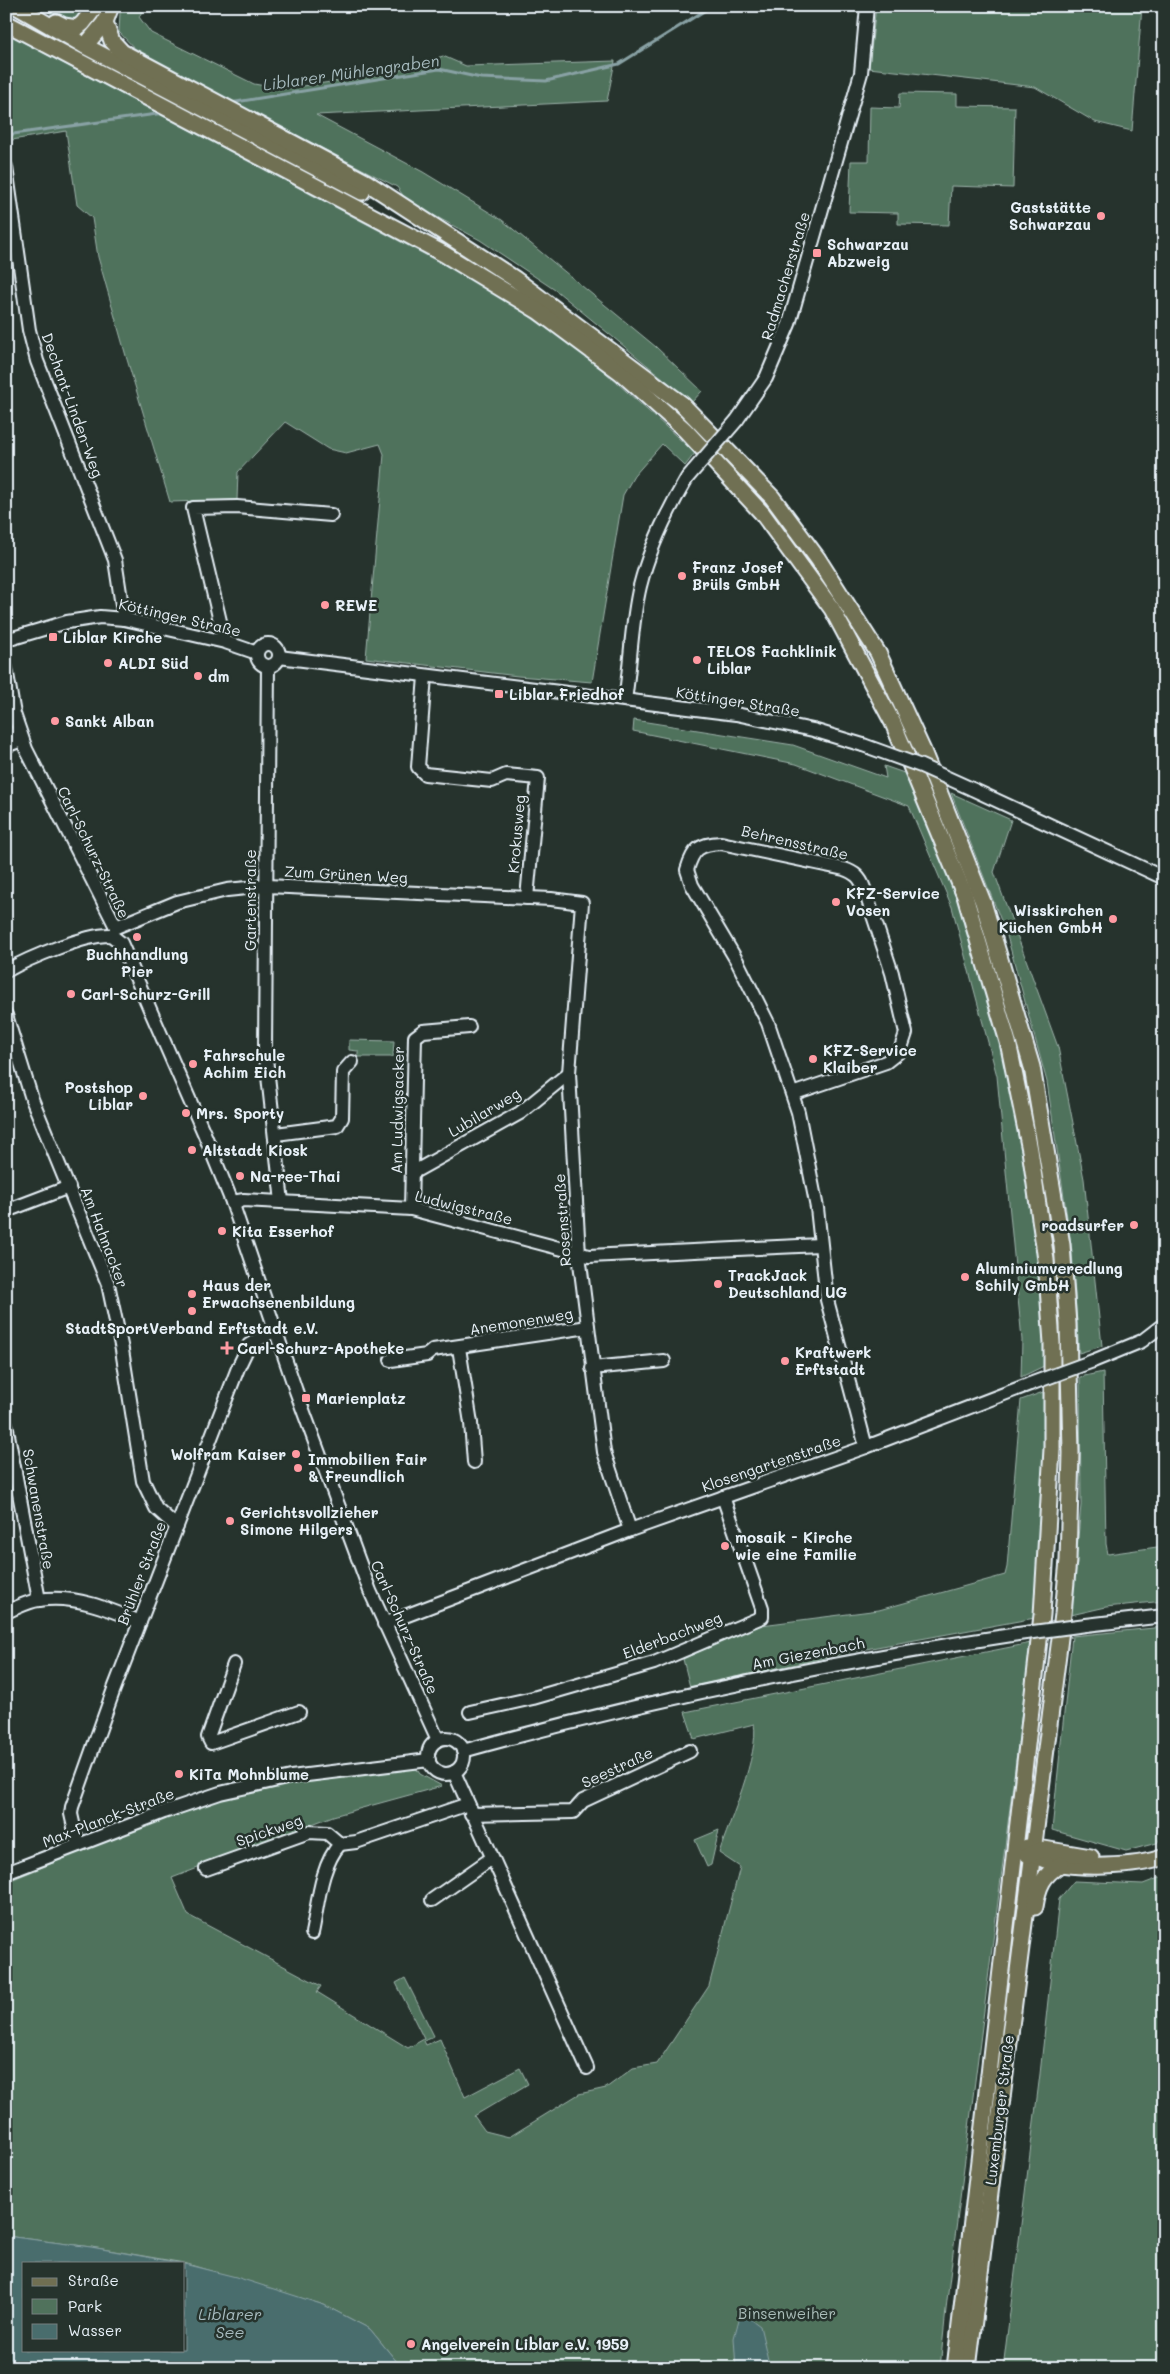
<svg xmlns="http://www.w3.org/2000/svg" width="1170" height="2374" viewBox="0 0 1170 2374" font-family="Mali,sans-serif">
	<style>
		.green { fill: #50725c; stroke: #9cb2aa }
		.water { fill: #496d6d; stroke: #89a2a5 }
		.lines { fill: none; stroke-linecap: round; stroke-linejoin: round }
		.stream { stroke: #89a2a5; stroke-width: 3 }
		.minor-casing { stroke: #e8f1f8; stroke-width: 16 }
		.major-casing { stroke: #e8f1f8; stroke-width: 19 }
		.minor { stroke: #26332d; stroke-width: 12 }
		.major { stroke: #706f52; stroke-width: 15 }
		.minor-bridge-casing { stroke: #e8f1f8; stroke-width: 16; stroke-linecap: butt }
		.minor-bridge { stroke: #26332d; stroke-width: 12 }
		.poi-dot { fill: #ff9aa2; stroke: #26332d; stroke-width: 2 }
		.labels { text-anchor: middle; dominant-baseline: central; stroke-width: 5; stroke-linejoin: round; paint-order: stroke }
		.poi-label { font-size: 15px; font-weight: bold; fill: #e8f1f8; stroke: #26332d; text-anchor: start }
		.street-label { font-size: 15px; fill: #e8f1f8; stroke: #26332d }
		.park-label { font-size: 15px; fill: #abbeba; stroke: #26332d }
		.water-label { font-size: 16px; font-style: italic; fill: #a8bcc0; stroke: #26332d }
	</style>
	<rect width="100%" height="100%" fill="#26332d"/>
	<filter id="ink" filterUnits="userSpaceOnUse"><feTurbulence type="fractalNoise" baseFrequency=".02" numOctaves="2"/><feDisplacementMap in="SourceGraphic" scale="10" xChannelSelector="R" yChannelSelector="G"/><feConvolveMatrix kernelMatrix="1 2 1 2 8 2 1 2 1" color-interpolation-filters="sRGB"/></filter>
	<g filter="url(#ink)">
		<g class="green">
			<path d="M38,6h51l-12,13 -18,-1z"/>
			<path d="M122,6h23l-6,11 12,16 103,51 28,5 105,-15 56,-18 23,10 149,-5 -8,40 -291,14 107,57 79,48 154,127 46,44 -10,11 -134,-110 -78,-52 -73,-39 -10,-14 -257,-133 -21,-22 1,-19z"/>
			<path d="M876,6h266l-10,125 -37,-9 -60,-35 -166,-19z"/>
			<path d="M6,33l482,255 99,68 108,97 -10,13 -23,-22 -28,32 -11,19 -31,187 -74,-6 -152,-18 18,-204 -4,-10 -34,9 -18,-4 -43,-27 -47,50 -1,28 -67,2 -44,-146 -28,-99 -6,-39 -15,-13 -11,-74 -60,10z"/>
			<path d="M900,93l57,1v12l58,1 -2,81 -62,-2 -2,39 -51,-1v-11l-49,-1 2,-51h18l1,-54 29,1z"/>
			<path d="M634,720l159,25 93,33 -2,-12 23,8 51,122 34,111 26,120 22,139 4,100 -23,11 1,-37 -25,-264 -45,-169 -43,-101 -113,-42 -163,-33z"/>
			<path d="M951,793l60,27 -17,52 64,175 26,132 18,167 -23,7 -7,-102 -25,-169 -40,-146z"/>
			<path d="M349,1040l45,1 -1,16h-35v-6l-9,-1z"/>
			<path d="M1103,1372l3,172 2,10 56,-8v55l-58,6 -35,8 10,-110 -1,-128z"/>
			<path d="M1046,1391l-6,166 -5,61 -169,31 -176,38 -7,-28 71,-33 125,-16 126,-35 2,-8 14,-167z"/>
			<path d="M1164,1627v206l-7,10 -31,8 -74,-21 20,-194z"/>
			<path d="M1031,1643l-84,657 -7,68h-538l-32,-39 -46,-24 -140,-42 -93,-16 -85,-11v-354l157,-64 83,-27 149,-23h21l4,6 22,12 -109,30 -161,62 16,37 133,71 -4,6 91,56 16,-9 -28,-56 9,-5 29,58 -10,5 2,4 14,-6 25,58 55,-29 8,16 -54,32 11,15 24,6 70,-43 27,-6 27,-20 24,-4 52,-78 31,-119 -21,-14c10,-30 41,-101 35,-129l-60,15 -9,-27z"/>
			<path d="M719,1830l-8,35 -4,2 -12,-27z"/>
			<path d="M1164,1876v492h-161l37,-294 19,-175 15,-18 69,3z"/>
		</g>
		<g class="water">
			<path d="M6,2236l85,11 89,16h-156v87h160v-86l52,13 88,28 46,24 32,39h-396z"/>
			<path d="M741,2312l19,14 10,42h-34l-2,-30z"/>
		</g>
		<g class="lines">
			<g class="stream">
				<path d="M230,103l209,-34 42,9 65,3 73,-17 93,-58"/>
				<path d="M6,135l158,-22"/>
			</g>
			<g class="minor-casing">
				<g id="minor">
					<path d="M6,167l23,163 8,31 78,199 9,59"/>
					<path d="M737,420l29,-42 23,-54 72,-251 6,-67"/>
					<path d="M7,638h6l54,-16 33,-5 24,2 101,23 32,11"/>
					<path d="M225,642l-32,-134 44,-1 94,8"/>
					<circle cx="268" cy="655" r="11"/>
					<path d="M279,657l457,57 77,16 50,15"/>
					<path d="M268,666l-3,383 17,153"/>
					<path d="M6,668l8,46 12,35 90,178"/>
					<path d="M425,676l-7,91 7,7 67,7 14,-6 32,3 -11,120"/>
					<path d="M625,700c6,-38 6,-77 15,-114 10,-40 27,-74 47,-108"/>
					<path d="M6,746l13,-5 -2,-10"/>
					<path d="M972,789l192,89"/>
					<path d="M116,927l61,-25 50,-12 40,-4 284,13 31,4 -13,170 10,182 25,197 26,78"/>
					<path d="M6,971c23,-13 80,-37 105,-36l10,8 83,190 28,69 64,189 74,200 68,149"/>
					<path d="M6,1015l26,84 76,185 14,66 21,131 13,27 21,19"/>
					<path d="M792,1094l94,-32 14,-11 6,-18 -14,-60 -28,-85c-4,-11 -9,-15 -20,-19l-123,-26c-22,1 -28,6 -34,27l5,15 45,76 31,62 30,89 19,96 10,92 39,147"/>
					<path d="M276,1134l61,-8 5,-8 1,-46 9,-10"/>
					<path d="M412,1173l108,-60 49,-40"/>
					<path d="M232,1202l12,-2 167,9 178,47 231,-11"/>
					<path d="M411,1209l4,-172 8,-6 46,-4"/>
					<path d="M6,1211l63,-24"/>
					<path d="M459,1348l12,75 3,39"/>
					<path d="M391,1360l36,-5 6,-5 155,-23"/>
					<path d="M1093,1361l49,-20 22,-17"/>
					<path d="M592,1368l72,-7"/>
					<path d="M6,1424l33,176"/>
					<path d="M6,1612c11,-4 22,-11 33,-12 34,-6 70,9 101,22"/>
					<path d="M384,1624l246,-94 236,-83 164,-63"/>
					<path d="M1086,1625l78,-9"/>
					<path d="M234,1664l-26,73 3,6 88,-31"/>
					<path d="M470,1712l63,-14 121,-35 108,-46v-9l-39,-111"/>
					<circle cx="446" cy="1756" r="18"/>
					<path d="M463,1751c183,-51 368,-89 555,-117"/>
					<path d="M454,1772l133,296"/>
					<path d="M471,1814l102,-2 10,-11 107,-50"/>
					<path d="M78,1845l-7,-31 1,-7 42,-118 124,-321 11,-23 26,-15"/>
					<path d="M206,1869l103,-37 18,1 13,11 16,-2 112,-38"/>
					<path d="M6,1873l158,-61 56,-19 71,-16 138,-17"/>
					<path d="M432,1900l60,-42"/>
					<path d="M312,1933c6,-27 8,-67 28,-89"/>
				</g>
			</g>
			<g class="major-casing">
				<g id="major">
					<path d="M16,6l69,40 277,146"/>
					<path d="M111,6l-6,16 7,19 10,11 244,130 149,97 167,125 90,93 46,62 60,94 45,98 60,151 49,165 30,178 6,79 3,129 -3,107 -5,54 -95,754"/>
					<path d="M56,22l8,4 13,2 6,-5 13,-17"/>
					<path d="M6,23l438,231 94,57 82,61 65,58 77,83 70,96 61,114 72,173 43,146 22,108 16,110 6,83v106l-10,166 -87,753"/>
					<path d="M85,46l20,-24"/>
					<path d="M1027,1847c5,6 11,11 18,13 27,10 93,7 119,-3"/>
					<path d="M1028,1855l16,-6 47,8"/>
					<path d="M1035,1907c3,-21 8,-32 26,-43"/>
				</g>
			</g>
			<use href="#minor" class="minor"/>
			<use href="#major" class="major"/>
			<g class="minor-bridge-casing">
				<g id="minor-bridge">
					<path d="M687,478l50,-58"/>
					<path d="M863,745l58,21 51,23"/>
					<path d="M1030,1384l63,-23"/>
					<path d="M1018,1634l68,-9"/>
				</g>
			</g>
			<use href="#minor-bridge" class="minor-bridge"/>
		</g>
	</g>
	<g class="poi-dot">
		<circle cx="1101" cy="216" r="5"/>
		<rect x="812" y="248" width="10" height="10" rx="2.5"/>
		<circle cx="682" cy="576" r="5"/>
		<circle cx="325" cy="605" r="5"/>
		<rect x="48" y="632" width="10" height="10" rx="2.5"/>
		<circle cx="697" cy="660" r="5"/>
		<circle cx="108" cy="663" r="5"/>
		<circle cx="198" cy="676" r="5"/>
		<rect x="494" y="689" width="10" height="10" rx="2.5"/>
		<circle cx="55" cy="721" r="5"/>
		<circle cx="836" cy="902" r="5"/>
		<circle cx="1113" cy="919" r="5"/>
		<circle cx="137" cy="937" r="5"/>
		<circle cx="71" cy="994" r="5"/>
		<circle cx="813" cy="1059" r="5"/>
		<circle cx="193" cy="1064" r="5"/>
		<circle cx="143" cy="1096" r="5"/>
		<circle cx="186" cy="1113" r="5"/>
		<circle cx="192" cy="1150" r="5"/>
		<circle cx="240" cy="1176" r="5"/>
		<circle cx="1134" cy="1225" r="5"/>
		<circle cx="222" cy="1231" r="5"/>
		<circle cx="965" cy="1277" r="5"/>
		<circle cx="718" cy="1284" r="5"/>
		<circle cx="192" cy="1294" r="5"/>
		<circle cx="192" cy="1311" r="5"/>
		<path d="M224.5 1340.5h5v5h5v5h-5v5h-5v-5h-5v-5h5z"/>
		<circle cx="785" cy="1361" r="5"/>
		<rect x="301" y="1393" width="10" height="10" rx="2.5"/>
		<circle cx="296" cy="1454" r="5"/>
		<circle cx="298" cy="1468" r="5"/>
		<circle cx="230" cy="1521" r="5"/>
		<circle cx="725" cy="1546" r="5"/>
		<circle cx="179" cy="1774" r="5"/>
		<circle cx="411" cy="2344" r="5"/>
	</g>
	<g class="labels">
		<g class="poi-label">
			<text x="1091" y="207" text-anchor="end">Gaststätte<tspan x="1091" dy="17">Schwarzau</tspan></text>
			<text x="827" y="244">Schwarzau<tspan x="827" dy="17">Abzweig</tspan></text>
			<text x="692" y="567">Franz Josef<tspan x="692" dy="17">Brüls GmbH</tspan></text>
			<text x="335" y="605">REWE</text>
			<text x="63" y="637">Liblar Kirche</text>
			<text x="707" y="651">TELOS Fachklinik<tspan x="707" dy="17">Liblar</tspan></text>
			<text x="118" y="663">ALDI Süd</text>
			<text x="208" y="676">dm</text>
			<text x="509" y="694">Liblar Friedhof</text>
			<text x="65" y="721">Sankt Alban</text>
			<text x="846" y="893">KFZ-Service<tspan x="846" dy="17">Vosen</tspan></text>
			<text x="1103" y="910" text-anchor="end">Wisskirchen<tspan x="1103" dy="17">Küchen GmbH</tspan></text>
			<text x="137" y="954" text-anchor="middle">Buchhandlung<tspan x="137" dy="17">Pier</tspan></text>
			<text x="81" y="994">Carl-Schurz-Grill</text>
			<text x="823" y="1050">KFZ-Service<tspan x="823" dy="17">Klaiber</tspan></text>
			<text x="203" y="1055">Fahrschule<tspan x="203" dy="17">Achim Eich</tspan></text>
			<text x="133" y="1087" text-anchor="end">Postshop<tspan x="133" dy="17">Liblar</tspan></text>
			<text x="196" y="1113">Mrs. Sporty</text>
			<text x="202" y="1150">Altstadt Kiosk</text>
			<text x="250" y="1176">Na-ree-Thai</text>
			<text x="1124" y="1225" text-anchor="end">roadsurfer</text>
			<text x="232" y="1231">Kita Esserhof</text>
			<text x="975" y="1268">Aluminiumveredlung<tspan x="975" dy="17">Schily GmbH</tspan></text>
			<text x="728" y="1275">TrackJack<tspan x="728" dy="17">Deutschland UG</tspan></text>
			<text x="202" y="1285">Haus der<tspan x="202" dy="17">Erwachsenenbildung</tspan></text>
			<text x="192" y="1328" text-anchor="middle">StadtSportVerband Erftstadt e.V.</text>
			<text x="237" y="1348">Carl-Schurz-Apotheke</text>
			<text x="795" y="1352">Kraftwerk<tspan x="795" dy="17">Erftstadt</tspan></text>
			<text x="316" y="1398">Marienplatz</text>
			<text x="286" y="1454" text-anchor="end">Wolfram Kaiser</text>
			<text x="308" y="1459">Immobilien Fair<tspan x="308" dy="17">&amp; Freundlich</tspan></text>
			<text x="240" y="1512">Gerichtsvollzieher<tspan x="240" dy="17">Simone Hilgers</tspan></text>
			<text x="735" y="1537">mosaik - Kirche<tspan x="735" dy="17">wie eine Familie</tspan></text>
			<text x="189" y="1774">KiTa Mohnblume</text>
			<text x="421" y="2344">Angelverein Liblar e.V. 1959</text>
		</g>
		<g class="street-label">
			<text transform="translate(785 276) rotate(-73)">Radmacherstraße</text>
			<text transform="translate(73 405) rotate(70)">Dechant-Linden-Weg</text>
			<text transform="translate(180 617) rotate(13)">Köttinger Straße</text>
			<text transform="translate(738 701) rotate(9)">Köttinger Straße</text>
			<text transform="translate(516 834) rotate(-85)">Krokusweg</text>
			<text transform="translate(795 842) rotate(13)">Behrensstraße</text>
			<text transform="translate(94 852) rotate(64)">Carl-Schurz-Straße</text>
			<text transform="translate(346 874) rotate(3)">Zum Grünen Weg</text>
			<text transform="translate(250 900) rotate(-90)">Gartenstraße</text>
			<text transform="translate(397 1110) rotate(-89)">Am Ludwigsacker</text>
			<text transform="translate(484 1112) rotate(-31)">Lubilarweg</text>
			<text transform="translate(464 1207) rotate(14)">Ludwigstraße</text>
			<text transform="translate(562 1220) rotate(-94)">Rosenstraße</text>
			<text transform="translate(105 1237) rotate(69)">Am Hahnacker</text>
			<text transform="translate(521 1321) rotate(-9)">Anemonenweg</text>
			<text transform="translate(771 1463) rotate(-19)">Klosengartenstraße</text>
			<text transform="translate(39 1509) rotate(80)">Schwanenstraße</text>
			<text transform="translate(141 1573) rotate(-69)">Brühler Straße</text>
			<text transform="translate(405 1627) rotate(66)">Carl-Schurz-Straße</text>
			<text transform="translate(672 1635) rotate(-21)">Elderbachweg</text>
			<text transform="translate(808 1653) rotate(-11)">Am Giezenbach</text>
			<text transform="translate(617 1767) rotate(-25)">Seestraße</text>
			<text transform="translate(108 1817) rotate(-21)">Max-Planck-Straße</text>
			<text transform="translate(269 1830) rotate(-19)">Spickweg</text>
			<text transform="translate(999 2110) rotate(-83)">Luxemburger Straße</text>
		</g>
		<g class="park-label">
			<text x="787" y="2313">Binsenweiher</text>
		</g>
		<g class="water-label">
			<text transform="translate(351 72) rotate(-8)">Liblarer Mühlengraben</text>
			<text x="230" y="2313">Liblarer<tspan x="230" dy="18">See</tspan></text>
		</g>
	</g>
	<rect width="1170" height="2374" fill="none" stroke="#26332d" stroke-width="25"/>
	<rect x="12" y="12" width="1145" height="2349" fill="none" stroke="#e8f1f8" stroke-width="2" filter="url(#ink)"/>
	<rect x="22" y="2262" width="162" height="90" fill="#26332d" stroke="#747f7e"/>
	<rect x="32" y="2278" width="25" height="8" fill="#706f52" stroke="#747f7e"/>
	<text x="68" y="2286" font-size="15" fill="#e8f1f8">Straße</text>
	<rect x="32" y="2299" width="25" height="15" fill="#50725c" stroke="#747f7e"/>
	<text x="68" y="2312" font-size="15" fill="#e8f1f8">Park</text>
	<rect x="32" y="2324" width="25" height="15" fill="#496d6d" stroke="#747f7e"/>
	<text x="68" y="2336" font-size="15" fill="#e8f1f8">Wasser</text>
</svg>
